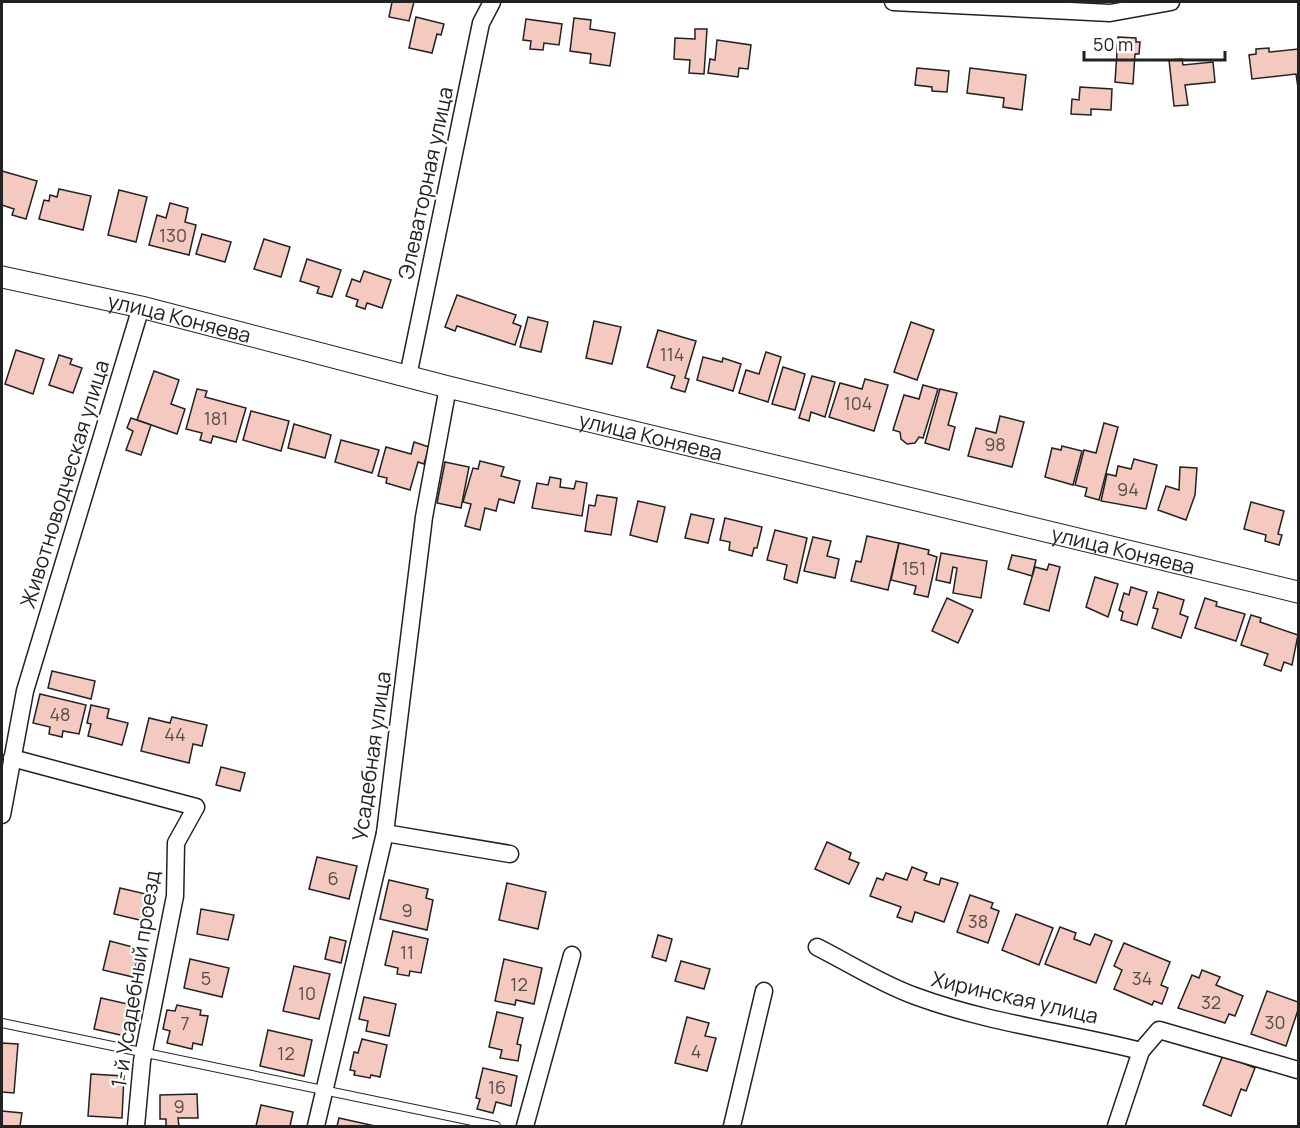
<svg xmlns="http://www.w3.org/2000/svg" width="1300" height="1128" viewBox="0 0 1300 1128" font-family="Manrope,sans-serif">
	<style>
		.building { fill: #f3c9c0; stroke: #222; stroke-width: 1.5 }
		.lines { fill: none; stroke-linecap: round; stroke-linejoin: round }
		.service-casing { stroke: #222; stroke-width: 10 }
		.minor-casing { stroke: #222; stroke-width: 19 }
		.tertiary-casing { stroke: #222; stroke-width: 23 }
		.service { stroke: #fff; stroke-width: 8 }
		.minor { stroke: #fff; stroke-width: 16 }
		.tertiary { stroke: #fff; stroke-width: 21 }
		.labels { text-anchor: middle; dominant-baseline: central; stroke-width: 4.5; stroke-linejoin: round; paint-order: stroke }
		.number-label { font-size: 18px; fill: #564c4a }
		.street-label { font-size: 21px; fill: #222; stroke: #fff }
	</style>
	<rect width="100%" height="100%" fill="#fff"/>
	<g class="building">
		<path d="M392,2h22l-5,19 -20,-4z"/>
		<path d="M416,17l28,7 -3,11 -4,-1 -5,19 -23,-5z"/>
		<path d="M574,18l17,2 -1,9 25,4 -5,33 -20,-3 1,-9 -21,-3z"/>
		<path d="M526,19l36,5 -3,21 -15,-2 -1,7 -13,-1 1,-8 -8,-1z"/>
		<path d="M695,29h12l-3,45 -15,-1 1,-13 -16,-1 1,-21 20,1z"/>
		<path d="M1118,37l18,1v4h4l-1,12h-4l-2,30 -18,-2z"/>
		<path d="M717,40l34,5 -3,24 -9,-1 -1,9 -30,-4 2,-14 5,1z"/>
		<path d="M1269,48v4l29,-3v39l-2,-14 -44,5 -3,-24 7,-1v-5z"/>
		<path d="M1182,59l1,6 30,-3 2,20 -30,3 3,20 -14,1 -5,-46z"/>
		<path d="M917,68l32,3 -2,21 -15,-1v-4l-17,-2z"/>
		<path d="M970,68l56,7 -4,35 -19,-3 1,-9 -37,-5z"/>
		<path d="M1080,87l32,2 -1,21 -20,-1v6l-20,-1 1,-15 7,1z"/>
		<path d="M2,171l35,10 -11,38 -14,-4 2,-6 -12,-4z"/>
		<path d="M59,189l32,7 -8,34 -44,-11 5,-19 5,1 1,-6 7,2z"/>
		<path d="M119,190l28,7 -11,45 -28,-7z"/>
		<path d="M170,203l18,5 -3,14 11,3 -7,30 -40,-10 8,-30 9,3z"/>
		<path d="M202,234l29,8 -6,20 -29,-8z"/>
		<path d="M264,239l26,8 -9,30 -27,-8z"/>
		<path d="M307,259l34,11 -9,27 -15,-4 2,-6 -19,-6z"/>
		<path d="M364,271l27,9 -9,28 -15,-5 -2,6 -9,-3 2,-6 -12,-4 6,-17 8,3z"/>
		<path d="M457,295l59,20 -3,8 8,3 -6,19 -58,-19 -2,5 -10,-4z"/>
		<path d="M528,317l20,5 -7,30 -21,-5z"/>
		<path d="M594,321l27,6 -9,37 -26,-6z"/>
		<path d="M911,322l23,8 -17,50 -23,-8z"/>
		<path d="M658,330l38,11 -11,37 4,1 -4,13 -14,-4 4,-12 -28,-9z"/>
		<path d="M16,350l28,9 -11,35 -28,-10z"/>
		<path d="M766,352l15,5 -13,45 -29,-9 7,-23 13,4z"/>
		<path d="M59,355l13,4 -2,5 12,4 -9,25 -24,-8z"/>
		<path d="M703,357l19,5 1,-4 18,6 -8,27 -36,-11z"/>
		<path d="M783,367l22,7 -10,36 -23,-6z"/>
		<path d="M154,371l25,9 -8,24 14,5 -8,25 -40,-14z"/>
		<path d="M812,376l23,6 -10,35 -14,-5 -2,9 -10,-3z"/>
		<path d="M865,379l23,6 -14,46 -45,-14 11,-34 22,6z"/>
		<path d="M923,385l15,4 -15,49 -4,-1 -4,6 -8,1 -6,-5 -1,-7 -7,-2 11,-35 15,4z"/>
		<path d="M197,389l10,2 -2,6 41,11 -10,34 -23,-6 -2,7 -11,-3 2,-7 -16,-4z"/>
		<path d="M940,389l17,4 -9,32 7,2 -6,23 -24,-7z"/>
		<path d="M251,411l38,10 -8,30 -38,-11z"/>
		<path d="M1000,416l24,6 -12,45 -44,-11 8,-28 20,5z"/>
		<path d="M131,418l20,7 -10,30 -15,-5 7,-19 -6,-3z"/>
		<path d="M1104,423l14,4 -19,73 -14,-4 2,-8 -12,-3 9,-35 12,3z"/>
		<path d="M294,424l37,11 -6,23 -37,-10z"/>
		<path d="M341,440l38,10 -7,23 -37,-11z"/>
		<path d="M414,442l15,5 -5,17 -6,-2 -8,28 -24,-7 1,-5 -9,-2 8,-29 25,7z"/>
		<path d="M1062,446l20,5 -9,34 -28,-8 7,-29 9,2z"/>
		<path d="M1134,459l23,6 -11,44 -45,-8 6,-27 9,2 2,-10 13,3z"/>
		<path d="M480,461l24,6 -3,9 19,5 -6,22 -15,-4 -3,12 -11,-3 -5,22 -15,-4 6,-22 -8,-2 10,-34 5,1z"/>
		<path d="M445,462l24,5 -8,41 -24,-5z"/>
		<path d="M1180,467l17,1 -2,27 -9,25 -28,-10 8,-24 13,4z"/>
		<path d="M550,477l11,2 -1,8 14,2 2,-8 11,2 -5,33 -50,-8 5,-25 11,2z"/>
		<path d="M597,495l20,3 -6,37 -26,-4 4,-26 6,1z"/>
		<path d="M638,501l27,6 -8,35 -27,-7z"/>
		<path d="M1251,502l33,9 -6,23 4,1 -3,10 -14,-4 1,-6 -22,-6z"/>
		<path d="M691,514l23,5 -6,24 -23,-5z"/>
		<path d="M725,518l37,9 -5,21h-3l-2,8 -23,-6 1,-8 -10,-2z"/>
		<path d="M775,530l32,8 -10,45 -13,-4 3,-14 -20,-5z"/>
		<path d="M867,536l32,7 -11,47 -37,-9 5,-20 5,1z"/>
		<path d="M813,537l18,4 -4,15 12,3 -4,19 -31,-7z"/>
		<path d="M899,543l30,7 -1,4 9,3 -9,40 -14,-3 2,-8 -25,-6z"/>
		<path d="M941,553l46,8 -6,37 -28,-5 4,-25 -4,-1 -3,16 -14,-3z"/>
		<path d="M1012,555l24,5 -4,16 -24,-7z"/>
		<path d="M1049,564l11,3 -11,44 -25,-7 11,-37 12,3z"/>
		<path d="M1095,577l23,7 -10,33 -22,-10z"/>
		<path d="M1131,587l16,5 -10,33 -16,-5 2,-8 -4,-2 5,-17 5,2z"/>
		<path d="M1158,592l26,8 -4,14 8,3 -7,21 -29,-10 6,-19 -5,-1z"/>
		<path d="M947,598l26,12 -15,33 -26,-12z"/>
		<path d="M1205,598l12,4 -1,4 29,8 -9,27 -41,-13z"/>
		<path d="M1251,615l10,3 -1,4 38,13 -6,30 -8,-3 -3,9 -17,-6 4,-11 -27,-9z"/>
		<path d="M52,671l43,10 -4,18 -43,-11z"/>
		<path d="M40,694l46,11 -7,29 -16,-3 -1,6 -13,-3 1,-7 -17,-4z"/>
		<path d="M91,705l18,4 -2,9 21,5 -6,22 -34,-9 3,-12 -4,-1z"/>
		<path d="M172,717l35,8 -5,21 -9,-2 -4,19 -48,-12 8,-33 21,5z"/>
		<path d="M221,767l24,6 -5,18 -24,-6z"/>
		<path d="M827,842l24,11 -2,6 10,4 -10,21 -34,-15z"/>
		<path d="M317,857l40,9 -8,33 -40,-10z"/>
		<path d="M912,867l15,6 -3,7 15,5 2,-7 17,5 -14,39 -29,-10 -3,10 -15,-5 4,-10 -31,-11 7,-18 6,2 3,-7 21,7z"/>
		<path d="M389,880l39,9 -2,9 7,2 -6,30 -47,-11z"/>
		<path d="M507,883l39,9 -8,37 -39,-9z"/>
		<path d="M120,888l30,7 -6,26 -30,-7z"/>
		<path d="M970,895l23,8 -2,5 8,3 -11,32 -31,-11z"/>
		<path d="M201,909l33,6 -6,25 -31,-6z"/>
		<path d="M1016,914l37,14 -14,37 -37,-15z"/>
		<path d="M1060,927l16,6 -2,6 16,6 5,-11 17,7 -16,42 -51,-19z"/>
		<path d="M393,931l35,8 -7,34 -11,-2 -1,5 -12,-2 1,-6 -13,-3z"/>
		<path d="M658,935l14,4 -6,22 -14,-4z"/>
		<path d="M330,937l16,4 -5,22 -16,-4z"/>
		<path d="M110,941l30,8 -7,28 -30,-7z"/>
		<path d="M1124,943l46,19 -9,23 7,3 -6,16 -8,-3 -2,4 -38,-16 8,-19 -8,-4z"/>
		<path d="M190,959l39,9 -7,29 -38,-9z"/>
		<path d="M504,959l38,9 -8,36 -18,-4 -1,5 -20,-4z"/>
		<path d="M681,961l29,8 -6,20 -29,-8z"/>
		<path d="M294,966l36,8 -11,45 -36,-8z"/>
		<path d="M1202,970l18,7 -4,8 27,11 -8,20 -6,-2 -4,9 -47,-15 14,-33 7,3z"/>
		<path d="M1267,991l31,11v8l-12,36 -35,-12z"/>
		<path d="M364,997l32,7 -7,32 -23,-5 2,-10 -9,-2z"/>
		<path d="M101,998l31,7 -7,31 -31,-7z"/>
		<path d="M177,1005l24,5 -1,5 8,1 -6,29 -9,-2 -1,6 -25,-6 3,-12 -7,-2 4,-19 8,1z"/>
		<path d="M497,1012l26,6 -6,26 4,1 -3,16 -18,-3 2,-8 -13,-3z"/>
		<path d="M687,1017l22,6 -4,13 11,2 -9,33 -32,-8z"/>
		<path d="M268,1030l44,10 -8,36 -44,-10z"/>
		<path d="M362,1039l25,6 -7,32 -9,-2 -1,3 -16,-3 1,-4 -5,-1 4,-18 4,1z"/>
		<path d="M2,1043l16,1 -4,49 -12,-1z"/>
		<path d="M1223,1055l32,13 -9,23 -5,-2 -10,27 -28,-11z"/>
		<path d="M483,1068l34,8 -6,30 -15,-4 -3,11 -16,-4 3,-10 -4,-1z"/>
		<path d="M91,1074l33,2 -2,42 -34,-2z"/>
		<path d="M197,1094l1,24h-20l1,8h-13v-7h-6v-24z"/>
		<path d="M261,1105l32,7 -3,14h-34z"/>
		<path d="M2,1111l20,2 -2,13h-18z"/>
		<path d="M339,1118l36,8h-38z"/>
	</g>
	<g class="lines">
		<g class="service-casing">
			<path id="service" d="M2,1023l494,103"/>
		</g>
		<g class="minor-casing">
			<g id="minor">
				<path d="M893,2l217,11 61,-11"/>
				<path d="M408,376l73,-353 11,-21"/>
				<path d="M12,758l184,49 -20,36 -1,53 -33,165 -6,65"/>
				<path d="M2,815l23,-124 116,-384"/>
				<path d="M385,833l125,21"/>
				<path d="M817,947c32,16 64,37 98,49 73,27 151,36 226,55l18,-21 139,40"/>
				<path d="M316,1126l69,-293 39,-316 24,-130"/>
				<path d="M525,1126l47,-171"/>
				<path d="M732,1126l32,-135"/>
				<path d="M1116,1126l25,-75"/>
			</g>
		</g>
		<g class="tertiary-casing">
			<g id="tertiary">
				<path id="s1" d="M2,277l139,30 307,80 850,205"/>
			</g>
		</g>
		<use href="#service" class="service"/>
		<use href="#minor" class="minor"/>
		<use href="#tertiary" class="tertiary"/>
	</g>
	<g class="labels">
		<g class="number-label">
			<text x="173" y="235">130</text>
			<text x="672" y="354">114</text>
			<text x="858" y="403">104</text>
			<text x="216" y="418">181</text>
			<text x="995" y="444">98</text>
			<text x="1128" y="489">94</text>
			<text x="914" y="568">151</text>
			<text x="60" y="714">48</text>
			<text x="175" y="734">44</text>
			<text x="333" y="878">6</text>
			<text x="407" y="910">9</text>
			<text x="978" y="921">38</text>
			<text x="407" y="952">11</text>
			<text x="206" y="978">5</text>
			<text x="1142" y="978">34</text>
			<text x="519" y="984">12</text>
			<text x="307" y="993">10</text>
			<text x="1211" y="1002">32</text>
			<text x="1275" y="1022">30</text>
			<text x="185" y="1023">7</text>
			<text x="696" y="1051">4</text>
			<text x="286" y="1053">12</text>
			<text x="497" y="1087">16</text>
			<text x="179" y="1106">9</text>
		</g>
		<g class="street-label">
			<text transform="translate(425 183) rotate(-78)">Элеваторная улица</text>
			<text stroke="none"><textPath href="#s1" startOffset="182">улица Коняева</textPath></text>
			<text stroke="none"><textPath href="#s1" startOffset="668">улица Коняева</textPath></text>
			<text transform="translate(64 484) rotate(-73)">Животноводческая улица</text>
			<text stroke="none"><textPath href="#s1" startOffset="1154">улица Коняева</textPath></text>
			<text transform="translate(371 756) rotate(-82)">Усадебная улица</text>
			<text transform="translate(135 979) rotate(-81)">1-й Усадебный проезд</text>
			<text transform="translate(1015 997) rotate(13)">Хиринская улица</text>
		</g>
	</g>
	<rect width="1300" height="1128" fill="none" stroke="#222222" stroke-width="6"/>
	<path d="M1084 51v9h141v-9" fill="none" stroke="#222222" stroke-width="3"/>
	<text x="1093" y="51" font-size="18" fill="#222222" stroke="#ffffff" stroke-width="4.5" paint-order="stroke">50 m</text>
</svg>
